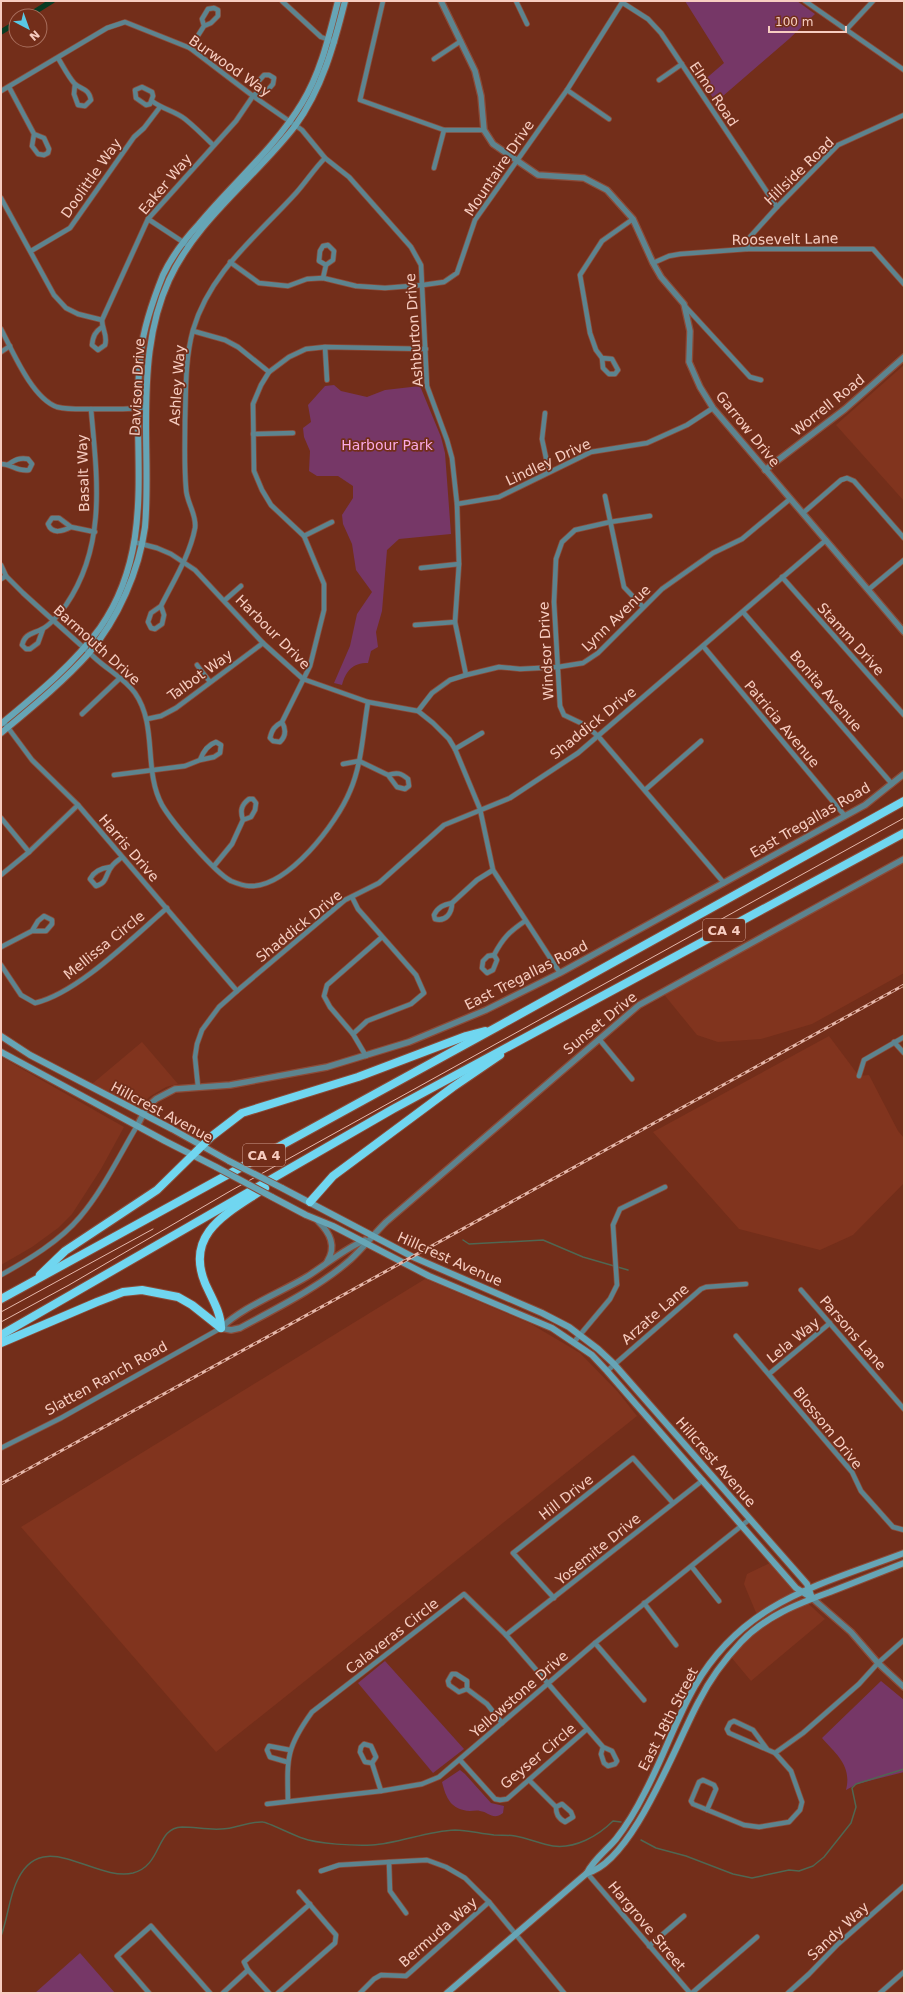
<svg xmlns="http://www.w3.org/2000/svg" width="905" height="1994" viewBox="0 0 905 1994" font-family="'DejaVu Sans',sans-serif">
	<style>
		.built { fill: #81341e }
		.green { fill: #763767 }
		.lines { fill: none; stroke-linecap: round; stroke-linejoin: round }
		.stream { stroke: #506752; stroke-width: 1.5 }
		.canal { stroke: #083b22; stroke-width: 5.5 }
		.minor-casing { stroke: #8b4b38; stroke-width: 6 }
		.tertiary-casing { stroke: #8b4b38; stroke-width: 8 }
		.secondary-casing { stroke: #8b4b38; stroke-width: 8 }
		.motorway-casing { stroke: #8b4b38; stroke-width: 10 }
		.minor { stroke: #5d848f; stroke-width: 4.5 }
		.tertiary { stroke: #5d848f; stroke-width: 5.5 }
		.secondary { stroke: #66a5b6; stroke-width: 6 }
		.motorway { stroke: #70d6f0; stroke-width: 8 }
		.tram { stroke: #e5b7aa; stroke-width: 1 }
		.rail-casing { stroke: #e5b7aa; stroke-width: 3 }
		.rail { stroke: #732e1a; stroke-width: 1.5; stroke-dasharray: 4.5; stroke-linecap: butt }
		.secondary-bridge-casing { stroke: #8b4b38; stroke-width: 8; stroke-linecap: butt }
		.secondary-bridge { stroke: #66a5b6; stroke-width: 6 }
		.labels { text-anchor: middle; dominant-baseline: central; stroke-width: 3.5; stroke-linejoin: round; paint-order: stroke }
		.shield { fill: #732e1a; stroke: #cf9d8f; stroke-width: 1 }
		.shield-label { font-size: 13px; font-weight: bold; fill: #f7cdc1 }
		.street-label { font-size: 14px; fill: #f7cdc1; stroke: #732e1a }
		.park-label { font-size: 14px; fill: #faa9e4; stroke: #732e1a }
	</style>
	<rect width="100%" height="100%" fill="#732e1a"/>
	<g class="built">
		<path d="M904,365v136l-68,-76z"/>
		<path d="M904,859v114l-92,51 -51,15 -43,3 -21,-7 -35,-43z"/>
		<path d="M829,1036l30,40 10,-1 29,56 6,7v45l-51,52 -33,15 -81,-21 -86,-97z"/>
		<path d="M142,1042l36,42 -12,3 -17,10 -11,11 -46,-24z"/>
		<path d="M1,1057l123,70 -23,42 -29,45 -14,14 -26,19 -31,18z"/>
		<path d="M425,1279l106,45 49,29 38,39 19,24 -421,336 -195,-225z"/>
		<path d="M770,1563l31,34 24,22 -74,62 -20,-24 23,-24 8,-6 -18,-43 3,-10z"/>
	</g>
	<g class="green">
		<path d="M685,1h112l18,13 -26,25 -73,63 -14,-20 22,-19z"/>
		<path d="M334,385l7,6 26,6 18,-7 35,-4 21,51 4,16 6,81 -52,5 -12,11 -5,61 -6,21 2,15 -7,4 -3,12c-16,0 -22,8 -26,22l-8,-2 16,-37 7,-32 15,-22 -16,-22 -4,-26 -9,-20 -1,-9 11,-17v-12l-15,-10h-21l-8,-5 1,-20 -6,-14 -1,-9 8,-6 -3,-17 17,-19z"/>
		<path d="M385,1661l79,88 -31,24 -75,-90z"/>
		<path d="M881,1681l23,19v72l-47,12 -11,6c6,-24 -9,-35 -24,-52z"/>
		<path d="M460,1770l5,4 26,29 13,3 -1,7c-10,8 -14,-1 -23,-2 -3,-1 -7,0 -10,0 -19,-1 -24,-13 -28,-29z"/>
		<path d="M80,1953l35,40h-80z"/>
	</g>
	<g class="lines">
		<g class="stream">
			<path d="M463,1240l6,4 74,-4 40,17 45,13"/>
			<path d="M641,1840l15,8 30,8 47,18 19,4 37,-8 10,1 14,-5 11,-9 27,-34 5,-16 -4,-19 4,-4 48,-15"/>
			<path d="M1,1936c7,-18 8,-40 17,-57 25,-52 77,3 115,-6 30,-8 22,-45 49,-46 13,0 26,3 39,2 14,0 28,-8 42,-7 4,0 32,14 39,16 16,6 53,8 70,7 25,-1 55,-14 83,-15 13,0 26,4 39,5 7,0 14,0 21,1 13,2 25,8 38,10 22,3 45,-10 60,-25l8,1"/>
		</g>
		<g class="canal">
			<path d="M28,16l24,-15"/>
			<path d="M1,32l15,-9"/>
		</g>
		<g class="minor-casing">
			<g id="minor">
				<path d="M282,1l39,36 14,5"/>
				<path d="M383,1l-23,99 84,30h40"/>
				<path d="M516,1l11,23"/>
				<path d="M805,1l99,69"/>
				<path d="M623,3l25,16 13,14 116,174"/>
				<path d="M846,30l27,-29"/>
				<path d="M190,48l14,-22 7,-3 7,-7v-6l-4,-2 -6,1 -6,10 2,7"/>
				<path d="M58,58c5,8 10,18 16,25 7,7 15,5 17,17l-6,6 -7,-1 -4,-11 1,-10"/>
				<path d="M434,59l27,-18"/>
				<path d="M659,80l23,-16"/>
				<path d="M9,87l25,47 -2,12 6,8 6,1 4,-2 1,-4 -5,-11 -10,-4"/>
				<path d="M142,87l10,5 1,4 -3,8 -4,1 -10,-7 -1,-8z"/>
				<path d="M567,90l42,29"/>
				<path d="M1,91l106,-63 18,-6 65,26 63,48 49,34 23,28 24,19 62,70 10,18 6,121 20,54 5,18 5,46 2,60 -4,58 11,53"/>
				<path d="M152,101c10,8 23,10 33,18 10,8 19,17 28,26"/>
				<path d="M434,168l10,-38"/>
				<path d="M1,198l53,97 12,13 12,6 24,6"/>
				<path d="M148,219l38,25"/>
				<path d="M747,249l2,-11 28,-31 61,-62 66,-30"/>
				<path d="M31,251l39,-23 64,-91 10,-9 16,-21"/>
				<path d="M230,262l29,21 29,3 19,-7 16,-1 33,8 29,2 38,-3 21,-3 13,-9 18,-53 92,-130 56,-89"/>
				<path d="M653,263l16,-7 11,-2 67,-5h126l31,35"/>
				<path d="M323,278l3,-13 7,-5 1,-9 -6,-6 -5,1 -3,5 -1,10 7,4"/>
				<path d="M684,305l66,72 11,3"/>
				<path d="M102,327c-7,5 -9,9 -10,18l6,5 7,-5c3,-10 -3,-15 -3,-25l46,-101 88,-98 17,-25 6,-5 7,1 7,-8 1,-6 -5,-3h-5l-7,8 2,8"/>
				<path d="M1,329c12,23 31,69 56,78 13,3 27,2 40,2 16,0 33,1 49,-2"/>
				<path d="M193,331l32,9 13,7 31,25"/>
				<path d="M325,347l2,33"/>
				<path d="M1,352l9,-6"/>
				<path d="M602,358l10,1 6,11 -3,4h-6l-6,-6 -1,-10 -6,-8 -6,-17 -10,-58 22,-34 31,-22"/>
				<path d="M545,413l-3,26 7,33"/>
				<path d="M253,434l40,-1"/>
				<path d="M1,464c11,0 16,8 28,6l3,-6 -4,-5c-8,-2 -13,1 -19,5"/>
				<path d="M605,496l19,91 19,20"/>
				<path d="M457,504l42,-7 92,-45 56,-9 40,-18 26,-17"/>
				<path d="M803,513l38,-33 6,-2 7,3 50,57"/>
				<path d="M650,516l-40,6 -35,8 -13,12 -6,17 -2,43 6,104 4,9 21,10 13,11 126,147"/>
				<path d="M71,527c-8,4 -19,8 -23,-3l4,-6h7l12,9 24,5"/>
				<path d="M304,536l28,-14"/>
				<path d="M134,542l23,6 14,6 24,16 68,73 40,36 65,23 50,9 15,12 16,16 6,10 25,60 13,61 67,103"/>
				<path d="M1,565l5,11 17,17c24,22 48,43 72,65 13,12 30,21 40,35 23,33 8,77 27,112 10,17 52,67 69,76 5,2 14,5 18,5 39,2 88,-63 101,-95 12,-27 13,-60 18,-89"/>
				<path d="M421,568l38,-4"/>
				<path d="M782,577l122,138"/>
				<path d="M1,579l5,-3"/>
				<path d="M868,590l36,-30"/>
				<path d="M225,600l16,-14"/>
				<path d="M161,606l3,9 -2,9 -7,5 -4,-1 -3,-6 3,-9 10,-7c12,-24 29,-51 34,-78 2,-14 -9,-26 -9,-40 -2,-22 -1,-45 -1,-67 1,-30 0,-62 8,-91 17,-58 64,-94 103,-137 10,-11 18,-24 29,-35"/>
				<path d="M743,612l149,172"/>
				<path d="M415,625l40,-3"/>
				<path d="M43,629l-5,14 -8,6h-4l-4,-4c3,-12 11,-11 20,-16 9,-4 18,-16 24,-24 41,-60 31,-128 25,-196"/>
				<path d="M703,646l142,170"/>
				<path d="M197,665l13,17"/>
				<path d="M418,711l14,-18 18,-13 16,-5 33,-8 21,2 38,-2 25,-4 15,-10 64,-64 51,-36 29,-14 48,-40"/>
				<path d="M82,714l38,-36"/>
				<path d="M147,719l14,-3 15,-8 87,-65"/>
				<path d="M282,722c4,7 4,14 -2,20l-7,-1 -3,-3c2,-9 5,-12 12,-16l28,-56 14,-56v-26l-20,-48 -33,-31 -9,-15 -8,-19 -1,-67 8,-19 8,-13 20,-15 17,-8 19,-2 101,2"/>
				<path d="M6,725l26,35 46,45 159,186"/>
				<path d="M455,749l27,-16"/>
				<path d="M343,764l16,-3 29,14 9,12 8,2 4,-3 -1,-7c-7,-6 -11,-7 -20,-4"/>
				<path d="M114,775l71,-9 15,-6 14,-3 6,-4 1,-8 -5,-3c-9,3 -13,10 -16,18"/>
				<path d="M645,790l56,-49"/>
				<path d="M1,818l28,34"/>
				<path d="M214,866l18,-22 11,-24 8,-3 4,-7 1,-7 -3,-4h-4c-8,6 -9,12 -6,21"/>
				<path d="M110,867c-8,1 -16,4 -20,12l6,7c12,-3 9,-12 16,-20 2,-3 7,-6 10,-9"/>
				<path d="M1,875l28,-23 49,-47"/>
				<path d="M352,897l6,12 58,66 8,18 -13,11 -44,17 -14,13"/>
				<path d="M452,903c0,10 -6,19 -17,16l-1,-4c4,-8 9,-10 18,-12z"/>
				<path d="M452,903l25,-23 16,-10"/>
				<path d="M1,947l31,-16h14l6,-7v-4l-8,-4 -6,5 -6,10"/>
				<path d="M494,955l3,5 -4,10 -6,3 -5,-5 1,-7 5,-5z"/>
				<path d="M494,955c9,-17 15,-23 31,-34"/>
				<path d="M1,965l20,30 14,8c43,-10 98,-66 132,-95"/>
				<path d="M599,1039l33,40"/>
				<path d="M894,1042l10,11"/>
				<path d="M366,1056l-13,-22 -23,-27 -6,-11 3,-11 55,-48"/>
				<path d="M859,1076l5,-16 40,-23"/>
				<path d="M198,1087l-3,-30 2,-13 5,-14 17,-23 18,-16 108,-91 34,-17 65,-58 66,-27 68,-45 248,-213"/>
				<path d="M1,1275c27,-15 59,-34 79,-58 23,-27 39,-61 57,-91"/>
				<path d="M801,1290l103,119"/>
				<path d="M736,1336l116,136 9,19 32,36 11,3"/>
				<path d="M574,1342l36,-43 7,-14 -4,-60 7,-16 45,-22"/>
				<path d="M607,1371l94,-82 5,-2 40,-3"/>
				<path d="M769,1374l61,-51"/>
				<path d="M1,1448l60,-30 160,-90"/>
				<path d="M692,1567l27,34"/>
				<path d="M554,1598l-41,-45 120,-95 40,45"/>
				<path d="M644,1603l32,42"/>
				<path d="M506,1635l197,-155"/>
				<path d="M595,1643l49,57"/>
				<path d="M452,1674h4l11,7v8l-8,3 -10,-7 -1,-4z"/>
				<path d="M467,1689l20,15 15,19"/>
				<path d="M364,1744l7,2 5,11 -4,6 -7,-1 -5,-10 1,-5z"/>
				<path d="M775,1753l28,-20 56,-49 19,-21 26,-23"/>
				<path d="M460,1760l35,39 5,1 7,-1 80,-70"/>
				<path d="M287,1762l-17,-5 -3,-7 2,-4 21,4"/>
				<path d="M372,1763l9,28"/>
				<path d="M529,1780l27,27c0,7 2,11 9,15l8,-5 -2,-5 -9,-8 -6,3"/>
				<path d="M288,1801c-1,-43 -2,-53 24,-89l152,-118 42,41 97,112 9,4 5,10 -2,3 -7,2 -4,-3 -3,-9 2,-7"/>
				<path d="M267,1804l114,-13 41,-7 17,-7 156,-134 155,-124"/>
				<path d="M707,1810l9,-21 -2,-4 -11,-5 -4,2 -8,19 2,3 51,21 15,2 30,-5 11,-12 2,-8 -11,-31 -16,-18 -46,-20 -2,-4 3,-6 4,-2 19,9 14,19"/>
				<path d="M389,1862l1,29 16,22"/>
				<path d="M321,1871l18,-6 50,-3 38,-2 19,7 19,11 24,24 75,91"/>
				<path d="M587,1873l103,120"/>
				<path d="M649,1946l35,-30"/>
				<path d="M149,1993l-32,-37 34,-30 59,67"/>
				<path d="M223,1993l25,-23"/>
				<path d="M269,1993l-21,-23 -4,-8 66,-58"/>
				<path d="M278,1993l57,-50 1,-8 -37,-43"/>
				<path d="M360,1993l14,-14 7,-4 25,1 83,-74"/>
				<path d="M692,1993l65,-56"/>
				<path d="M788,1993l21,-19 29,-30 66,-58"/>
				<path d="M880,1993l24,-21"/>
			</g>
		</g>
		<g class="tertiary-casing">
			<g id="tertiary">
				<path d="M441,1l34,70 6,25 3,34 9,14 45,31 46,3 23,12 26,29 20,44 8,14 23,27 6,27 -1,31 11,25 13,21 191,224"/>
				<path d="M765,470l80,-61 59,-52"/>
				<path d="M137,1126l10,-19 9,-8 19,-10 55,-4 97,-18 82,-25 77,-32 74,-37 305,-168 39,-31"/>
				<path d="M318,1221c12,12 19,25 9,41"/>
				<path d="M221,1328l10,2 9,-2c37,-20 78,-40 110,-68 13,-12 24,-26 36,-38l253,-217 265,-146"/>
				<path d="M221,1328c21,-21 61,-36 87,-52 19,-12 36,-27 57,-36"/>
				<path d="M812,1598l39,34 27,31 26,24"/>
			</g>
		</g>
		<g class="secondary-casing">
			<g id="secondary">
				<path d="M1,724c35,-29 72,-59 99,-96 60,-86 29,-182 41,-277 3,-26 12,-51 22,-76 9,-19 22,-36 36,-51 33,-40 76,-76 103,-121 19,-31 27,-67 36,-102"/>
				<path d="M1,733c30,-25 62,-51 88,-80 29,-34 50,-82 56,-126 3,-34 1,-69 1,-102 0,-50 2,-99 23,-145 28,-61 86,-102 126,-154 27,-37 39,-81 50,-125"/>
				<path d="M1,1036l29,19 142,74 57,32"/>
				<path d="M1,1052l164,89 51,26"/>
				<path d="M282,1188l131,69 129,56 27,14 29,22 16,15 193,220 5,14"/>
				<path d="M272,1197l34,18 27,11 96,50 123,52 40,27 15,16 189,217 16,10"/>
				<path d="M587,1873c46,-11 90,-132 112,-172 11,-22 26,-42 42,-59 25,-26 56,-38 89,-50 25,-10 49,-19 74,-29"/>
				<path d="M447,1993l140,-120c7,-14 20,-23 29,-34 11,-14 21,-31 29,-47 18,-34 31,-73 50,-106 49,-85 125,-101 209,-133"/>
			</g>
		</g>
		<g class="motorway-casing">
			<g id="motorway">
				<path d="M310,1202l23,-26 120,-89 47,-32"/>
				<path d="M40,1275l25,-24 92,-61 55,-54 30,-23 116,-36 108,-41 19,-5"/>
				<path d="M1,1299l496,-272 407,-226"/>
				<path d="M221,1328c0,-16 -10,-31 -16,-45 -21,-51 25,-71 60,-95"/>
				<path d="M1,1335l392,-226 511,-276"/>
				<path d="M1,1343l96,-41 26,-10 19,-2 36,7 14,8 29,23"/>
			</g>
		</g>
		<use href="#minor" class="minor"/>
		<use href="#tertiary" class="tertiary"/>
		<use href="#secondary" class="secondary"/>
		<use href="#motorway" class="motorway"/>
		<g class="tram">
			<path d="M1,1312l152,-83"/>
			<path d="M1,1322l68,-37 163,-95 672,-372"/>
		</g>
		<g class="rail-casing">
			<path id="rail" d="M1,1484l903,-499"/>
		</g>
		<use href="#rail" class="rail"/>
		<g class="secondary-bridge-casing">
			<g id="secondary-bridge">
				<path d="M229,1161l53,27"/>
				<path d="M216,1167l56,30"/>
			</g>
		</g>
		<use href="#secondary-bridge" class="secondary-bridge"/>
	</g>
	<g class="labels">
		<g class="shield">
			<rect x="703" y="919" width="42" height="22" rx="3"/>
			<rect x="243" y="1144" width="42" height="22" rx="3"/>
		</g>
		<g class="shield-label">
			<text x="724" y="930">CA 4</text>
			<text x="264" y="1155">CA 4</text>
		</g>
		<g class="street-label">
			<text transform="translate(230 66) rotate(35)">Burwood Way</text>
			<text transform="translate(714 94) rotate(56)">Elmo Road</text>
			<text transform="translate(499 168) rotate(-56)">Mountaire Drive</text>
			<text transform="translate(799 171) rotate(-44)">Hillside Road</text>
			<text transform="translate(91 178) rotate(-55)">Doolittle Way</text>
			<text transform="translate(165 184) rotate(-50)">Eaker Way</text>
			<text transform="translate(785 239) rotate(-1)">Roosevelt Lane</text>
			<text transform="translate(414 330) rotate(-94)">Ashburton Drive</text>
			<text transform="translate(177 385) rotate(-86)">Ashley Way</text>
			<text transform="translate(137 387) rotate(-87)">Davison Drive</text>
			<text transform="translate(828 405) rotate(-39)">Worrell Road</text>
			<text transform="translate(748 429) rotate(51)">Garrow Drive</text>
			<text transform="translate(548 462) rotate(-25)">Lindley Drive</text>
			<text transform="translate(83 473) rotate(-92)">Basalt Way</text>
			<text transform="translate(616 618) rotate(-44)">Lynn Avenue</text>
			<text transform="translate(273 632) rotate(45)">Harbour Drive</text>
			<text transform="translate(851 639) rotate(48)">Stamm Drive</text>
			<text transform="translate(97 645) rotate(42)">Barmouth Drive</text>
			<text transform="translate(546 651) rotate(-93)">Windsor Drive</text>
			<text transform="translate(200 675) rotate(-36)">Talbot Way</text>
			<text transform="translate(826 691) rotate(49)">Bonita Avenue</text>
			<text transform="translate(593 723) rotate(-39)">Shaddick Drive</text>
			<text transform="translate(782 724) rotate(50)">Patricia Avenue</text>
			<text transform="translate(810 820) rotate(-30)">East Tregallas Road</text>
			<text transform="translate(129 848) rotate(49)">Harris Drive</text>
			<text transform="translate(299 926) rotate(-39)">Shaddick Drive</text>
			<text transform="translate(104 945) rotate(-39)">Mellissa Circle</text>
			<text transform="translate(526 975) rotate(-27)">East Tregallas Road</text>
			<text transform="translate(600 1023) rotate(-39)">Sunset Drive</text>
			<text transform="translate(162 1112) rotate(28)">Hillcrest Avenue</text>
			<text transform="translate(450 1259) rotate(24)">Hillcrest Avenue</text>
			<text transform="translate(655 1314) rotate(-41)">Arzate Lane</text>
			<text transform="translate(853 1333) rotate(49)">Parsons Lane</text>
			<text transform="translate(793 1340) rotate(-39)">Lela Way</text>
			<text transform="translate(106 1378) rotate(-29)">Slatten Ranch Road</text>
			<text transform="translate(828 1428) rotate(51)">Blossom Drive</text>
			<text transform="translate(716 1462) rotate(49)">Hillcrest Avenue</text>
			<text transform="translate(566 1497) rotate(-38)">Hill Drive</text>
			<text transform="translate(598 1549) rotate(-39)">Yosemite Drive</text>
			<text transform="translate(392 1636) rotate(-38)">Calaveras Circle</text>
			<text transform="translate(519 1694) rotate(-41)">Yellowstone Drive</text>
			<text transform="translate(668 1719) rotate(-63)">East 18th Street</text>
			<text transform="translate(538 1756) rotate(-40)">Geyser Circle</text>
			<text transform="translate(647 1926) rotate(50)">Hargrove Street</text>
			<text transform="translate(838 1931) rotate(-43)">Sandy Way</text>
			<text transform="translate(438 1932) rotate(-41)">Bermuda Way</text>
		</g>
		<g class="park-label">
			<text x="387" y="445">Harbour Park</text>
		</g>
	</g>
	<rect width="905" height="1994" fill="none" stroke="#f7cdc1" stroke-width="4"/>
	<g transform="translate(28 28) rotate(139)"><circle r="19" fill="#732e1a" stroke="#a86e5d"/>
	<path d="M0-3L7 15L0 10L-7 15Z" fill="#59c8e4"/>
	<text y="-6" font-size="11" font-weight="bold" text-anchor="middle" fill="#f7cdc1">N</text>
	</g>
	<path d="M769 26v6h77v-6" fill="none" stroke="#f7cdc1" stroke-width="2"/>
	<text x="775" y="26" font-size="12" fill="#f7cdc1" stroke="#732e1a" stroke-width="3" paint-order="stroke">100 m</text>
</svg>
